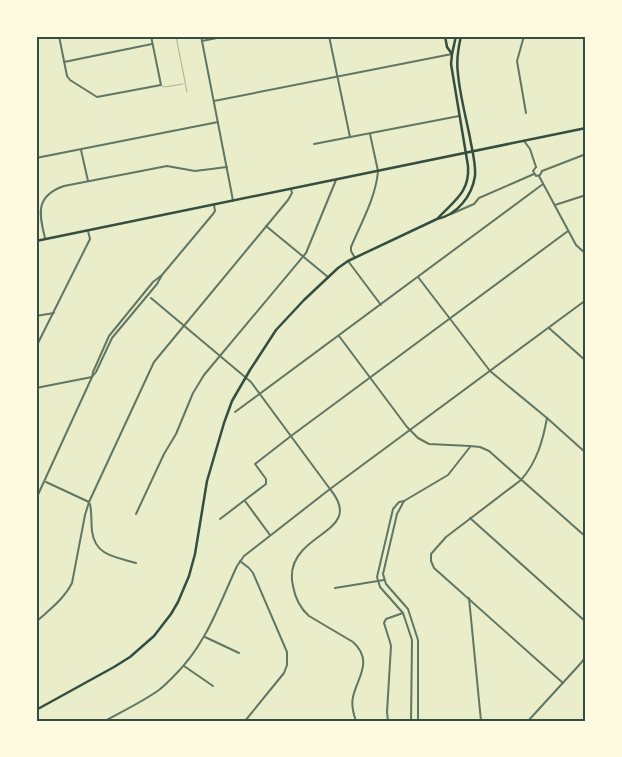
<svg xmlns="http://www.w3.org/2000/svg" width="622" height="757" viewBox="0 0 622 757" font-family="Figtree,sans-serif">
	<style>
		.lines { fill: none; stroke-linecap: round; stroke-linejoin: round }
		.service { stroke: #617663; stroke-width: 0.5 }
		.minor { stroke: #617663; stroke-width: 2 }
		.tertiary { stroke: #617663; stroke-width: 2 }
		.secondary { stroke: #344e41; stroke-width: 2.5 }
		.trunk { stroke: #344e41; stroke-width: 2.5 }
		.neatline { fill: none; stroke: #344e41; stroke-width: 2 }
	</style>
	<rect width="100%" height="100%" fill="#e9edc9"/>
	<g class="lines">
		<g class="service">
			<path d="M176,36l11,56"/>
			<path d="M162,86l3,1 18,-3"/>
		</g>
		<g class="minor">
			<path d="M59,36l8,40 3,4 27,17 64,-12 -10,-49"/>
			<path d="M329,36l21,101"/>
			<path d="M524,36l-7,25 9,52"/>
			<path d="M202,41l25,-5"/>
			<path d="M64,62l88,-18"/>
			<path d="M214,101l238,-47"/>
			<path d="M314,144l145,-28"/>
			<path d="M81,150l7,31"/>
			<path d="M36,158l182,-36"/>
			<path d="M555,205l31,-10"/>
			<path d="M451,214l23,-10 5,-6 55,-24"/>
			<path d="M266,226l62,51"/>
			<path d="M45,238c-6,-24 -10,-42 19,-52l103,-20 28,5 32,-4"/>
			<path d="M355,258l-4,-7v-4c10,-24 25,-50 27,-76l-8,-37"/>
			<path d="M348,261l33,44"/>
			<path d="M418,277l72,94 57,47 39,35"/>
			<path d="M151,298l100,84 79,107"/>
			<path d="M36,316l18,-3"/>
			<path d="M549,328l37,33"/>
			<path d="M339,336l68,91 11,11 11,6 41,2 10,1 9,4 97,86"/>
			<path d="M36,347l54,-108 -2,-8"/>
			<path d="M92,377l4,-5 16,-34 45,-54 5,-9 51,-61 2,-3 -1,-6"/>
			<path d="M36,388l56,-11"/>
			<path d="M235,412l308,-228"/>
			<path d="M547,418c-4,22 -10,44 -26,62l-75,57 -15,17v7l3,7 129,115"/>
			<path d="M46,482l43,20"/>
			<path d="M36,499l56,-122 1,-5 16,-36 44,-54 9,-7"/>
			<path d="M245,501l25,34"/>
			<path d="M404,501l-7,13 -14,60 3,10 22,25 10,31v81"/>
			<path d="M90,504c2,9 1,18 2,27 3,25 24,26 44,32"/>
			<path d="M136,514l28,-60 12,-20 17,-41 11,-18 102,-122 30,-73"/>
			<path d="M470,518l116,104"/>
			<path d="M220,519l46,-35v-5l-11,-15 36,-28 277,-205"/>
			<path d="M240,561l9,7 4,5 34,79v13l-3,8 -39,48"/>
			<path d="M335,588l49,-8"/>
			<path d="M469,598l12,123"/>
			<path d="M36,622c13,-12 28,-23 36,-39l13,-68 4,-13 65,-140 134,-162 4,-7 -1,-4"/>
			<path d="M205,637l34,16"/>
			<path d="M184,666l29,20"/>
			<path d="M388,721l-1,-9 4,-66 -1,-4 -6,-19 2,-4 17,-6"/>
			<path d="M411,721l1,-81 -9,-27 -23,-26 -3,-10 16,-68 6,-7 5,-1 44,-26 22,-28"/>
			<path d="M528,721l53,-58 5,-7"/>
		</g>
		<g class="tertiary">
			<path d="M201,36l30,154 2,11"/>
			<path d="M524,141l6,8 6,18"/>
			<path d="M536,167l-3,4 3,5 4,-1 2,-4"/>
			<path d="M542,171l44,-17"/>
			<path d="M539,176l37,69 10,9"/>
			<path d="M330,489c28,34 -10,41 -28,62 -9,10 -12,22 -9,35 2,12 7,22 16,30l44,26c21,19 4,36 0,55 -2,9 0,16 3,24"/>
			<path d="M105,721c18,-10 37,-19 54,-31 5,-4 10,-9 14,-13 33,-32 45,-70 64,-111l7,-10 86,-67 256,-189"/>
		</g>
		<g class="secondary">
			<path d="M445,36l2,11 5,7"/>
			<path d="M36,241l550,-113"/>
		</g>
		<g class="trunk">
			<path d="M438,218c16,-17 32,-26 30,-52l-17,-102 1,-10 4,-18"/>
			<path d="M36,710l78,-43 16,-10 24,-21 17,-22 7,-12 11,-26 6,-22 12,-73 17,-58 8,-22 18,-31 26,-40 28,-30 34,-32 10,-7 89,-42c20,-4 35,-23 38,-43 1,-13 -3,-26 -5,-38 -4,-21 -10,-42 -12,-64 -2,-13 0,-25 3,-38"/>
		</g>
	</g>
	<rect width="622" height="757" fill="none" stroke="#fefae0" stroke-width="75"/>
	<rect x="38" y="38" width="546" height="682" class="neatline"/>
</svg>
